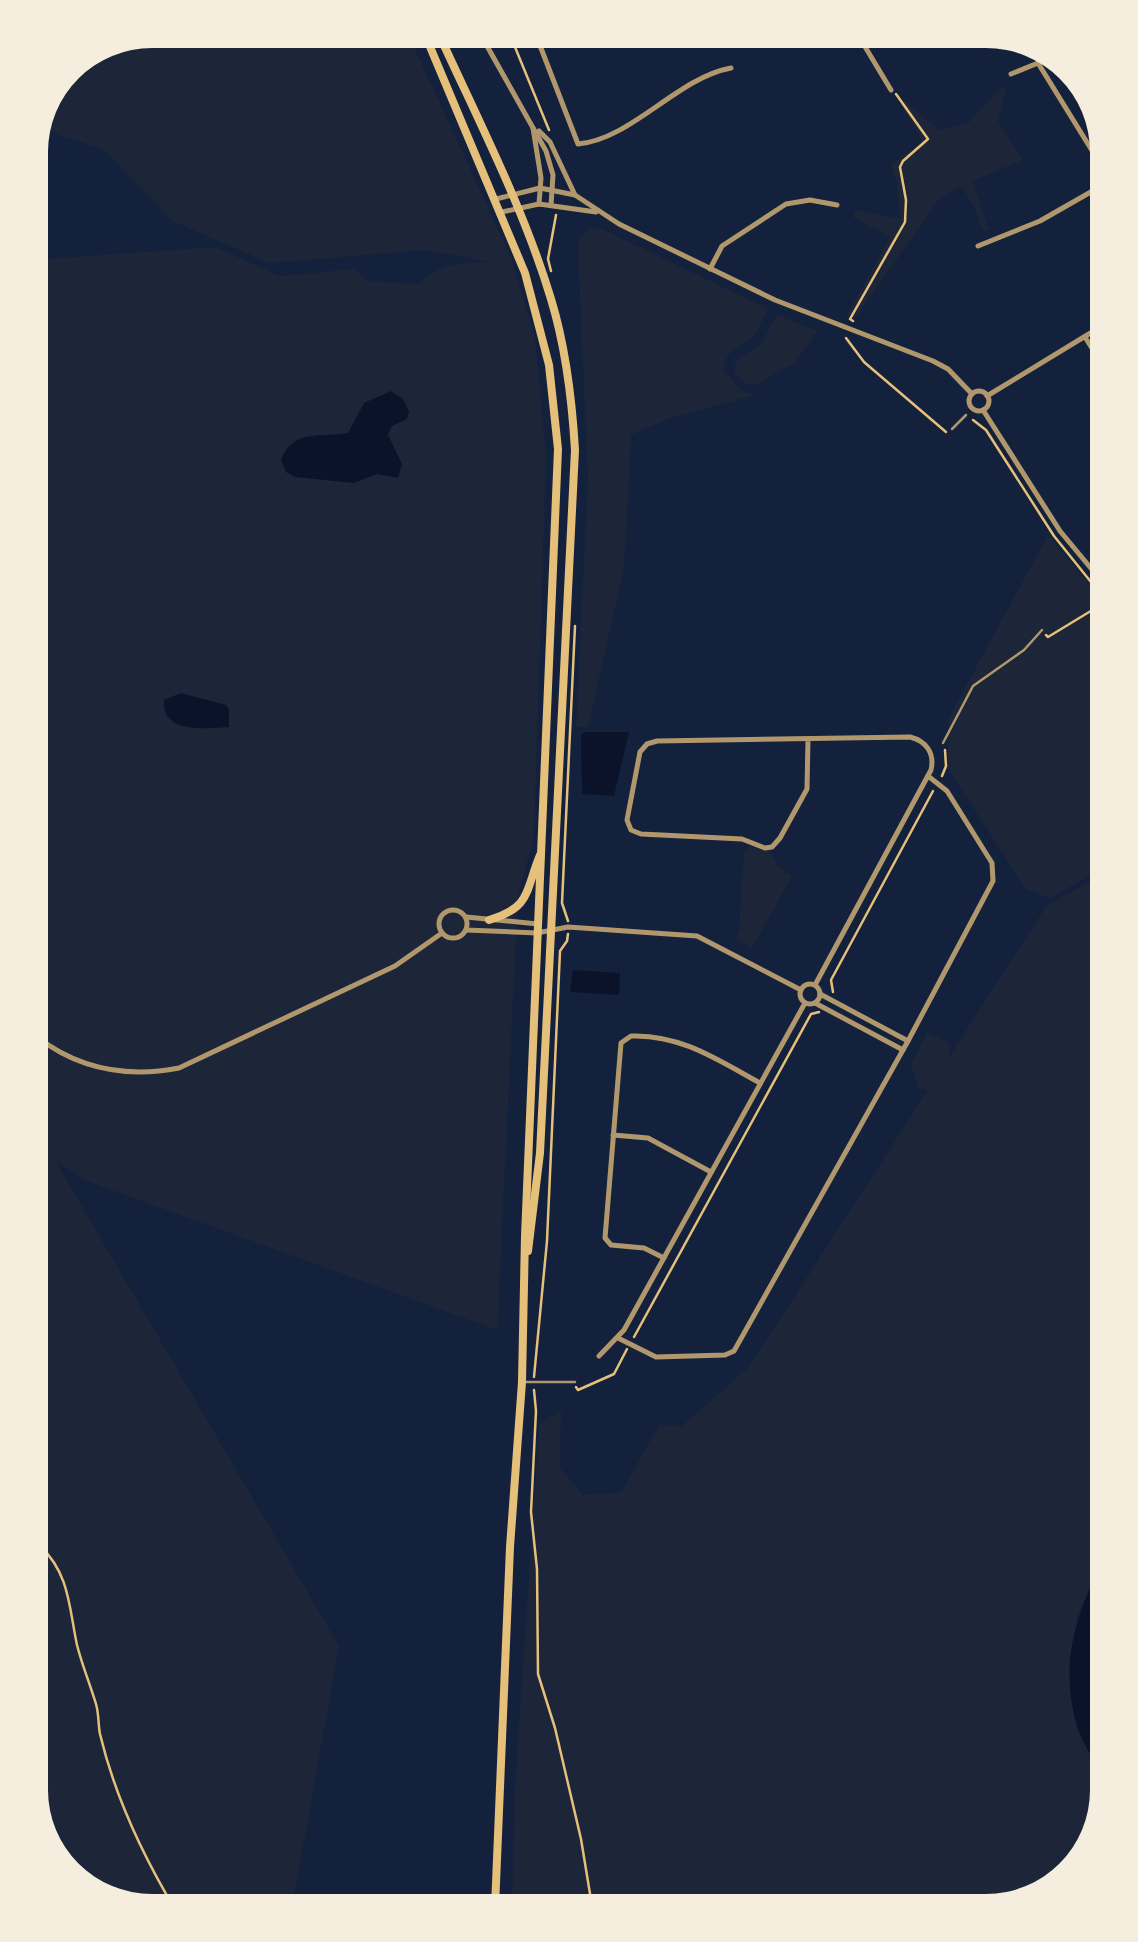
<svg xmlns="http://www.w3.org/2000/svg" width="1138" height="1942" viewBox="0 0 1138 1942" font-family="Poppins,sans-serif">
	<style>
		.green { fill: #1d2539 }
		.water { fill: #0b132b }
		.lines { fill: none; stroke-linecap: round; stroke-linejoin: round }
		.path { stroke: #e5c07b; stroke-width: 2.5 }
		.service { stroke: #b1986c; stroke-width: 2.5 }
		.minor { stroke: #b1986c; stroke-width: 5 }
		.tertiary { stroke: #b1986c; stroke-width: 5 }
		.trunk { stroke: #e5c07b; stroke-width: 8 }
	</style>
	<rect width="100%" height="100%" fill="#14213d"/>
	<g class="green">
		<path d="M152,30h254l106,230 23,78 11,117 -12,382 -16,57 -21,436 -410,-149 -32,-21 284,486 -46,256 169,5 -318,5 -60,-21 -42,-47 -11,-1584 184,-13 65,29 76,-7 10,12 53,3c22,-22 42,-21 72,-22l-66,-12 -156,13 -96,-42 -71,-72 -64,-21 28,-63z"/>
		<path d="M1002,86l4,3 -8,32 25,39 -51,21 17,49 -6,1 -9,-25 -13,-20 -24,16 -81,115 -9,-2 43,-78 -37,-20 3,-7 44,9 -3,-37 -6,-18 32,-22 -22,-37 4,-4 35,29 28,-7z"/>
		<path d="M591,228l11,1 166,80c-5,9 -10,24 -18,30 -14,11 -24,11 -27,31l19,21 13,4 -85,23 -39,17 -7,133 -36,159h-12l12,-250 -10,-227 1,-11z"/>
		<path d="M777,315l41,16 -25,34c-22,5 -40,38 -59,6l2,-11 24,-15z"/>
		<path d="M1048,535l51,61 2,272 -51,31 -24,-10 -78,-120v-50z"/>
		<path d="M749,846l21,5 7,15 15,10 -40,72 -17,-9 4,-9 5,-78z"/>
		<path d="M1101,876l5,677 -29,63v109l31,66 -20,66 -48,43 -528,7 3,-120 24,-363 22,-14 -1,58 23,27 38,-2 38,-68 23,1 67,-59 179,-277 -9,-2 -8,-22 16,-34 22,11v14l98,-152z"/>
	</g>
	<g class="water">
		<path d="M391,391l12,8 6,13 -2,7 -15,7 -4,9 14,29 -4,14 -21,-4 -23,9 -59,-6 -9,-5 -5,-12c12,-32 41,-22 67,-27l16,-30z"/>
		<path d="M181,693l45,12 3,5v17c-20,1 -68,8 -65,-27z"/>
		<path d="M584,732h45l-15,64 -32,-2 -1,-58z"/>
		<path d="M573,970l47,3 -1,22 -49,-3z"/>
		<path d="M1106,1553c0,27 -12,50 -11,77 1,26 7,51 12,77 4,25 1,53 1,78 -10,-19 -26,-41 -32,-62 -17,-67 2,-111 30,-170z"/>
	</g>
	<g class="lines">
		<g class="path">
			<path d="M508,30l41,100"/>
			<path d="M551,271l-3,-12 8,-44"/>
			<path d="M853,321l-3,-2 55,-97 1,-22 -6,-33 3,-6 25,-22 -32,-45"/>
			<path d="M846,338l18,24 82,70"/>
			<path d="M973,420l13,10 68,106 45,56"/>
			<path d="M1046,635l2,2 51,-31"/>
			<path d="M942,776l4,-10 -1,-16"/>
			<path d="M568,921l-6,-18 13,-277"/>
			<path d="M833,992l-2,-12 102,-189"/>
			<path d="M634,1337l177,-323 8,-2"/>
			<path d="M534,1377l13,-136 13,-290 7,-10 1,-7"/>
			<path d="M576,1387l2,3 36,-16 13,-25"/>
			<path d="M534,1390l2,21 -5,101 6,57 1,105 17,54 26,111 11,67"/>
			<path d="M40,1546c30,28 29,62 37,99 5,20 13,39 19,59 3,10 2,20 4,30 15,63 43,122 76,177"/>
		</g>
		<g class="service">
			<path d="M952,429l14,-14"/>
			<path d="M943,743l30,-57 51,-36 18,-20"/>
			<path d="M524,1382h51"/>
		</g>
		<g class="minor">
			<path d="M534,30l44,114c54,-5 99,-66 153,-76"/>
			<path d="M855,30l36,60"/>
			<path d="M1011,74l27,-11 58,94"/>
			<path d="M978,246l62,-25 56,-32"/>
			<path d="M710,269l12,-23 64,-42 24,-4 27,5"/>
			<path d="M1085,337l13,21"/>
			<path d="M987,396l110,-67"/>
			<path d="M983,410l77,121 39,47"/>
			<path d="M808,739l-1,50 -27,49 -8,9 -7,1 -23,-9 -101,-5 -10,-4 -4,-10 13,-68 7,-8 10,-3 253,-4c16,4 25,16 21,33l-116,215"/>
			<circle cx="453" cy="924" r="14"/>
			<path d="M466,917l72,7"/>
			<path d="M466,930l71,3 31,-6 129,9 104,54"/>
			<circle cx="810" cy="994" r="10"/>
			<path d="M820,994l88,47"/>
			<path d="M815,1003l88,47"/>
			<path d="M37,1037c43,33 90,41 142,31l216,-102 47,-33"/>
			<path d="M613,1135l35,3 63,34"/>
			<path d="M664,1258l-20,-10 -33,-3 -6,-7 16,-195 10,-7c49,-2 87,24 129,47"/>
			<path d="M618,1338l38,19 69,-2 9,-4 174,-310 85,-160 -1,-18 -45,-72 -19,-15"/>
			<path d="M599,1356l25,-26 181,-327"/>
		</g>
		<g class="tertiary">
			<path d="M478,30l68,121 7,24 -2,30"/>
			<path d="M533,128l8,50 -2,26"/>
			<path d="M539,131l11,11 25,53"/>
			<path d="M496,199l44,-11 35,7 44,29 156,76 158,61 15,8 24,25"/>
			<path d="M502,212l37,-8 57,8"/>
			<circle cx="979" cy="401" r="10"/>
		</g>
		<g class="trunk">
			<path d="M423,30l102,243 24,92 9,84 -33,787 -3,146 -12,165 -15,360"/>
			<path d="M437,30c40,88 86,176 114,269 15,49 21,100 24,151l-35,703 -12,98"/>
			<path d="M489,920c43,-13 36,-29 51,-65"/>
		</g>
	</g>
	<path d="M0 0H1138V1942H0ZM152 48H986A104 104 0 0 1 1090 152V1790A104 104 0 0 1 986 1894H152A104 104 0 0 1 48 1790V152A104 104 0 0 1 152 48Z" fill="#f5edde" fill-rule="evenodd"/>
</svg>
